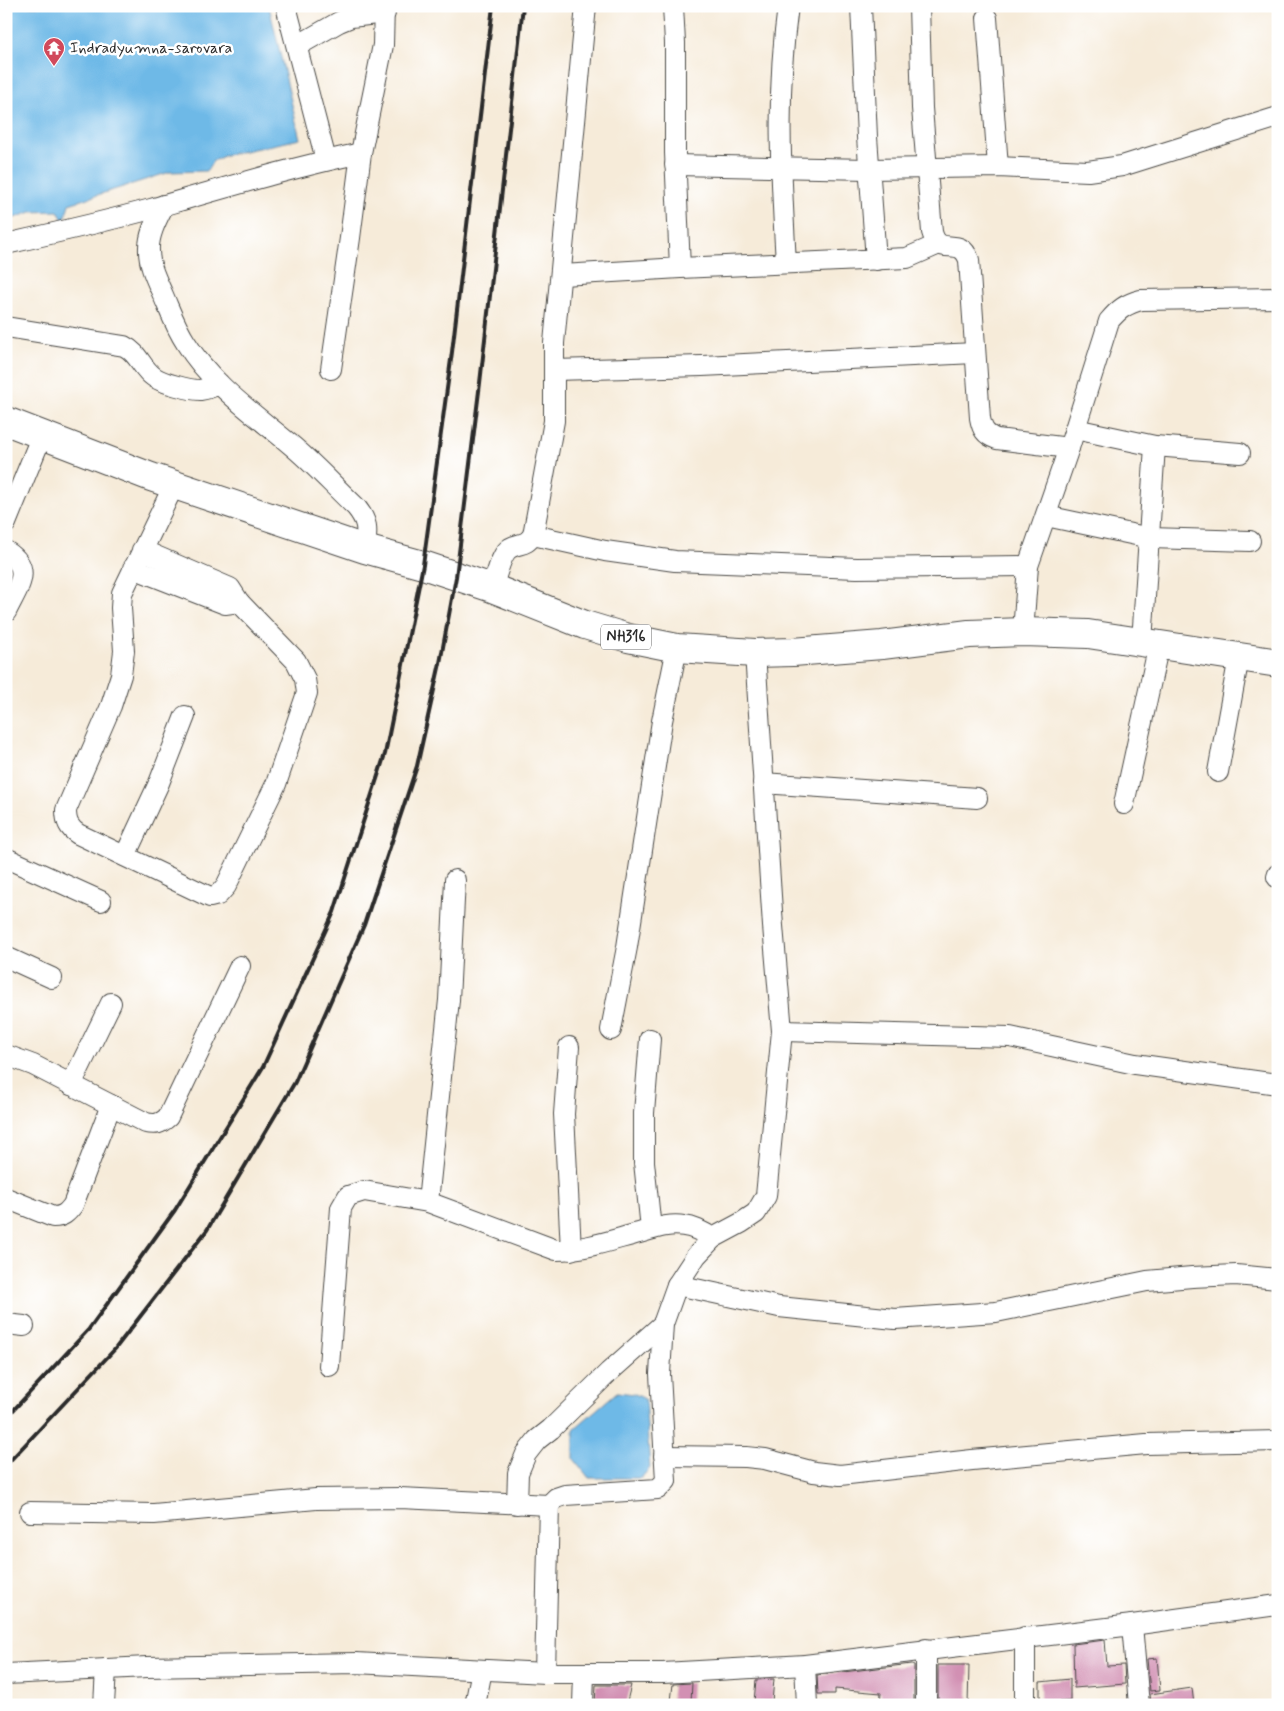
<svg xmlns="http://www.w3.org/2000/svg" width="1284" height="1711" viewBox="0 0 1284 1711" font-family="Mynerve,sans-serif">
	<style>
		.water { fill: #6eb9e7; stroke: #4c7289 }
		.building { fill: #d290b3 }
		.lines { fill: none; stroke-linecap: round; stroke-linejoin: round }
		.minor-casing { stroke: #494845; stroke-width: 22 }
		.highway-casing { stroke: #494845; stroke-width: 30 }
		.minor { stroke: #fff; stroke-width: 20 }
		.highway { stroke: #fff; stroke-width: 28 }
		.rail { stroke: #2b2b2b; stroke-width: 4 }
		.labels { text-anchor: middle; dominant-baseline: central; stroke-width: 5; stroke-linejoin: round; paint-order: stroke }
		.shield { fill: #fff; stroke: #6b6b6b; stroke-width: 1 }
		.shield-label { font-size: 15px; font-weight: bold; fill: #2b2b2b }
		.poi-label { font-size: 16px; fill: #2b2b2b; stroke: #fff; text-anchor: start }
	</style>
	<rect width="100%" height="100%" fill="#fff"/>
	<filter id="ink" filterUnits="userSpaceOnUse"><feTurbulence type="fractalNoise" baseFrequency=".02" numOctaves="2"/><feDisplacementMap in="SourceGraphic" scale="10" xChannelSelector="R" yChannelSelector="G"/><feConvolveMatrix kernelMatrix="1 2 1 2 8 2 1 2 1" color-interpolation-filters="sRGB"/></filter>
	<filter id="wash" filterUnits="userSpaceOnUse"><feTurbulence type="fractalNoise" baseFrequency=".0096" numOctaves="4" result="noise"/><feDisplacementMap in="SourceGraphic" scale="20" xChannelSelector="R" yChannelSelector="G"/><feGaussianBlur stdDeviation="1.12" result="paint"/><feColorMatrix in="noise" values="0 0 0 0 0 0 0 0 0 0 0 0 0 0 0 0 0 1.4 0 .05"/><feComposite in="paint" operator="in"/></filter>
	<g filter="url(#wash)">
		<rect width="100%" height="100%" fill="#f6ebd9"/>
		<g class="water">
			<path d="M6,6h263l31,133 -74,16 -13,6 -6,10 -37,1 -101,32 -5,18 -6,-11 -27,1 -25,9z"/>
			<path d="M617,1392l18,2 10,5 5,69 -9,10h-52l-15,-19v-30z"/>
		</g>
		<g id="blocks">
			<g class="building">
				<path d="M1105,1640l2,26 17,-1 1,19 -51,4 -1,-44z"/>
				<path d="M1157,1658l3,32 -10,1 -3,-32z"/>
				<path d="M912,1664l2,1v40h-34l1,-12 -46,-4v5h-17l-1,-19z"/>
				<path d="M938,1665h31l-1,40h-30z"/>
				<path d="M774,1679l-2,23h-18l2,-22z"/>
				<path d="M1070,1679v22l-30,2v-21z"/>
				<path d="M692,1683l-1,19 -20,-1 2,-17z"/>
				<path d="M596,1685h35l-5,20h-31z"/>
				<path d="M1192,1688l2,17h-43l-1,-11z"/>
			</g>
		</g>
	</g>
	<g filter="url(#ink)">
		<use href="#blocks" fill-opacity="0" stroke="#494845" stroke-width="1"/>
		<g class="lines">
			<g class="minor-casing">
				<g id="minor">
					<path d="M286,6l40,154"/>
					<path d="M673,6l2,37v110l5,115"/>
					<path d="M861,6l6,131 9,123"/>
					<path d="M919,6l3,102 10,124c7,27 28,2 37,28l11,158c2,11 5,17 17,21l72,9"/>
					<path d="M987,18l11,149"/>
					<path d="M297,46l42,-24 12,-5 34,-4"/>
					<path d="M675,165l194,4 129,-2 90,4 34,-5 156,-49"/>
					<path d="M164,205c-7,14 -16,30 -15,46 0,15 8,30 14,44 7,16 13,33 23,48 25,41 67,70 104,101 23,19 44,42 66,63 13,16 11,23 9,42"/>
					<path d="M6,244c49,-11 97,-22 145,-35 70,-20 139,-41 210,-56"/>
					<path d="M786,263c-5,-87 -10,-170 2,-257"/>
					<path d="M562,275l118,-7 227,-10 32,-14"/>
					<path d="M6,327l118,19c15,7 17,22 30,31 8,6 36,13 46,13 7,-1 13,-3 19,-6"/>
					<path d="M331,369l19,-131 11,-85 22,-108 1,-39"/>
					<path d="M554,370l148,-4 273,-13"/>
					<path d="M1075,429l80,17 85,7"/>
					<path d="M1046,516l104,22 100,3"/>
					<path d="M6,523l36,-88"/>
					<path d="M533,535l72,16 70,10 182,7 171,-2"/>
					<path d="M142,550l88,38 9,14 57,59 9,18 2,14 -31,91 -50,102 -8,9 -8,2 -132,-63c-9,-6 -12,-12 -12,-24l45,-104 10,-31 3,-24 -3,-43 1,-15 52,-108"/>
					<path d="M6,551c29,18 11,37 0,61"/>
					<path d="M133,568l92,36 14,-2"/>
					<path d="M492,588c4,-10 9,-35 18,-40 10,-6 15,-1 23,-13l21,-114v-78l32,-337"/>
					<path d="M1023,632l5,-66 41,-118 40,-127c10,-12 17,-17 32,-21l137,-2"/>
					<path d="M1142,642l13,-196"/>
					<path d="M1218,772l21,-115"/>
					<path d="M763,783l214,15"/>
					<path d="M1124,804l35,-160"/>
					<path d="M125,856l34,-73 26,-67"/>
					<path d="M6,858l95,43"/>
					<path d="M1277,877l1,-3"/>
					<path d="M6,957l46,21"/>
					<path d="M611,1030l16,-83 35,-226 15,-73"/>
					<path d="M782,1031l228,6 125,27 143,20"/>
					<path d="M650,1039l-6,74v49l7,67"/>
					<path d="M569,1047l-5,67 7,136"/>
					<path d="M6,1055l27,10 113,58c10,2 14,1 22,-6l72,-151"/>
					<path d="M71,1085l40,-82"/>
					<path d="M6,1198l47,19c10,0 14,-4 20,-12l38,-100"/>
					<path d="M428,1202l21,-202 6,-120"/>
					<path d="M677,1285l102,22 116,12 101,-7 151,-31 45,-4 44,-2 42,4"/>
					<path d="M6,1324l18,2"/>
					<path d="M329,1366l12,-158 7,-12 16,-5 64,11 128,48c28,0 56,-10 83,-17 15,-4 30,-10 45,-7 11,1 20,7 29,12l28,-15 15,-10 10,-17 16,-165 -9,-105 -18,-273"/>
					<path d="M664,1456l82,1 19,2 49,13 26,3 132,-15 174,-16 132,-3"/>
					<path d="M517,1504l1,-31 8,-19 11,-14 14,-11 58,-57 54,-48"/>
					<path d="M30,1512l124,2 162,-15 84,-1 149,7"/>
					<path d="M1132,1625l7,80"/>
					<path d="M805,1665l2,40"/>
					<path d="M545,1673l4,-168 7,-7 9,-3 93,-6 8,-8 -6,-107 3,-50 14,-39 19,-29 17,-18"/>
					<path d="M6,1674l141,-7 209,-4 189,10h118l142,-8 327,-40 146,-20"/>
					<path d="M104,1705l2,-36"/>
					<path d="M475,1705l7,-35"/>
					<path d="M583,1705l1,-32"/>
					<path d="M926,1705v-56"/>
					<path d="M1025,1705v-68"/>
				</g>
			</g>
			<g class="highway-casing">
				<path id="highway" d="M6,421l145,56 214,72 58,16 69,23 93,37 43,13 49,10 78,5 38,-1 89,-7 87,-11 54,-2 65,2 190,29"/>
			</g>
			<use href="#minor" class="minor"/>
			<use href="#highway" class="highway"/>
			<g class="rail">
				<path d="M6,1418l83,-89 86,-119 88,-143 71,-155 51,-158 38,-189 29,-213 41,-346"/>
				<path d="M6,1465l109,-116 92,-119 88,-148 69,-157 53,-159 23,-103 16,-86 24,-194 43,-377"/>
			</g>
		</g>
	</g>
	<defs>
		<g id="temple-pin" transform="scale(1.125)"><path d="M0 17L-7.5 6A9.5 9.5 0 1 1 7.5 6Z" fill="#d1495b" stroke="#fff"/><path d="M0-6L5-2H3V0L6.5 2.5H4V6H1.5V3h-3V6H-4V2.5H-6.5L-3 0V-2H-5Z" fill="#fff"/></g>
	</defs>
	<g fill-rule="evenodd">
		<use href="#temple-pin" x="54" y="48"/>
	</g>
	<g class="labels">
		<rect class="shield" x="601" y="624.5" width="50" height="25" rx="4"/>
		<g class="shield-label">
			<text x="626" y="637">NH316</text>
		</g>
		<g class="poi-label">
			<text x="70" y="48">Indradyumna-sarovara</text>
		</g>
	</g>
	<rect width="1284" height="1711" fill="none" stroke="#fff" stroke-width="25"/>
</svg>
